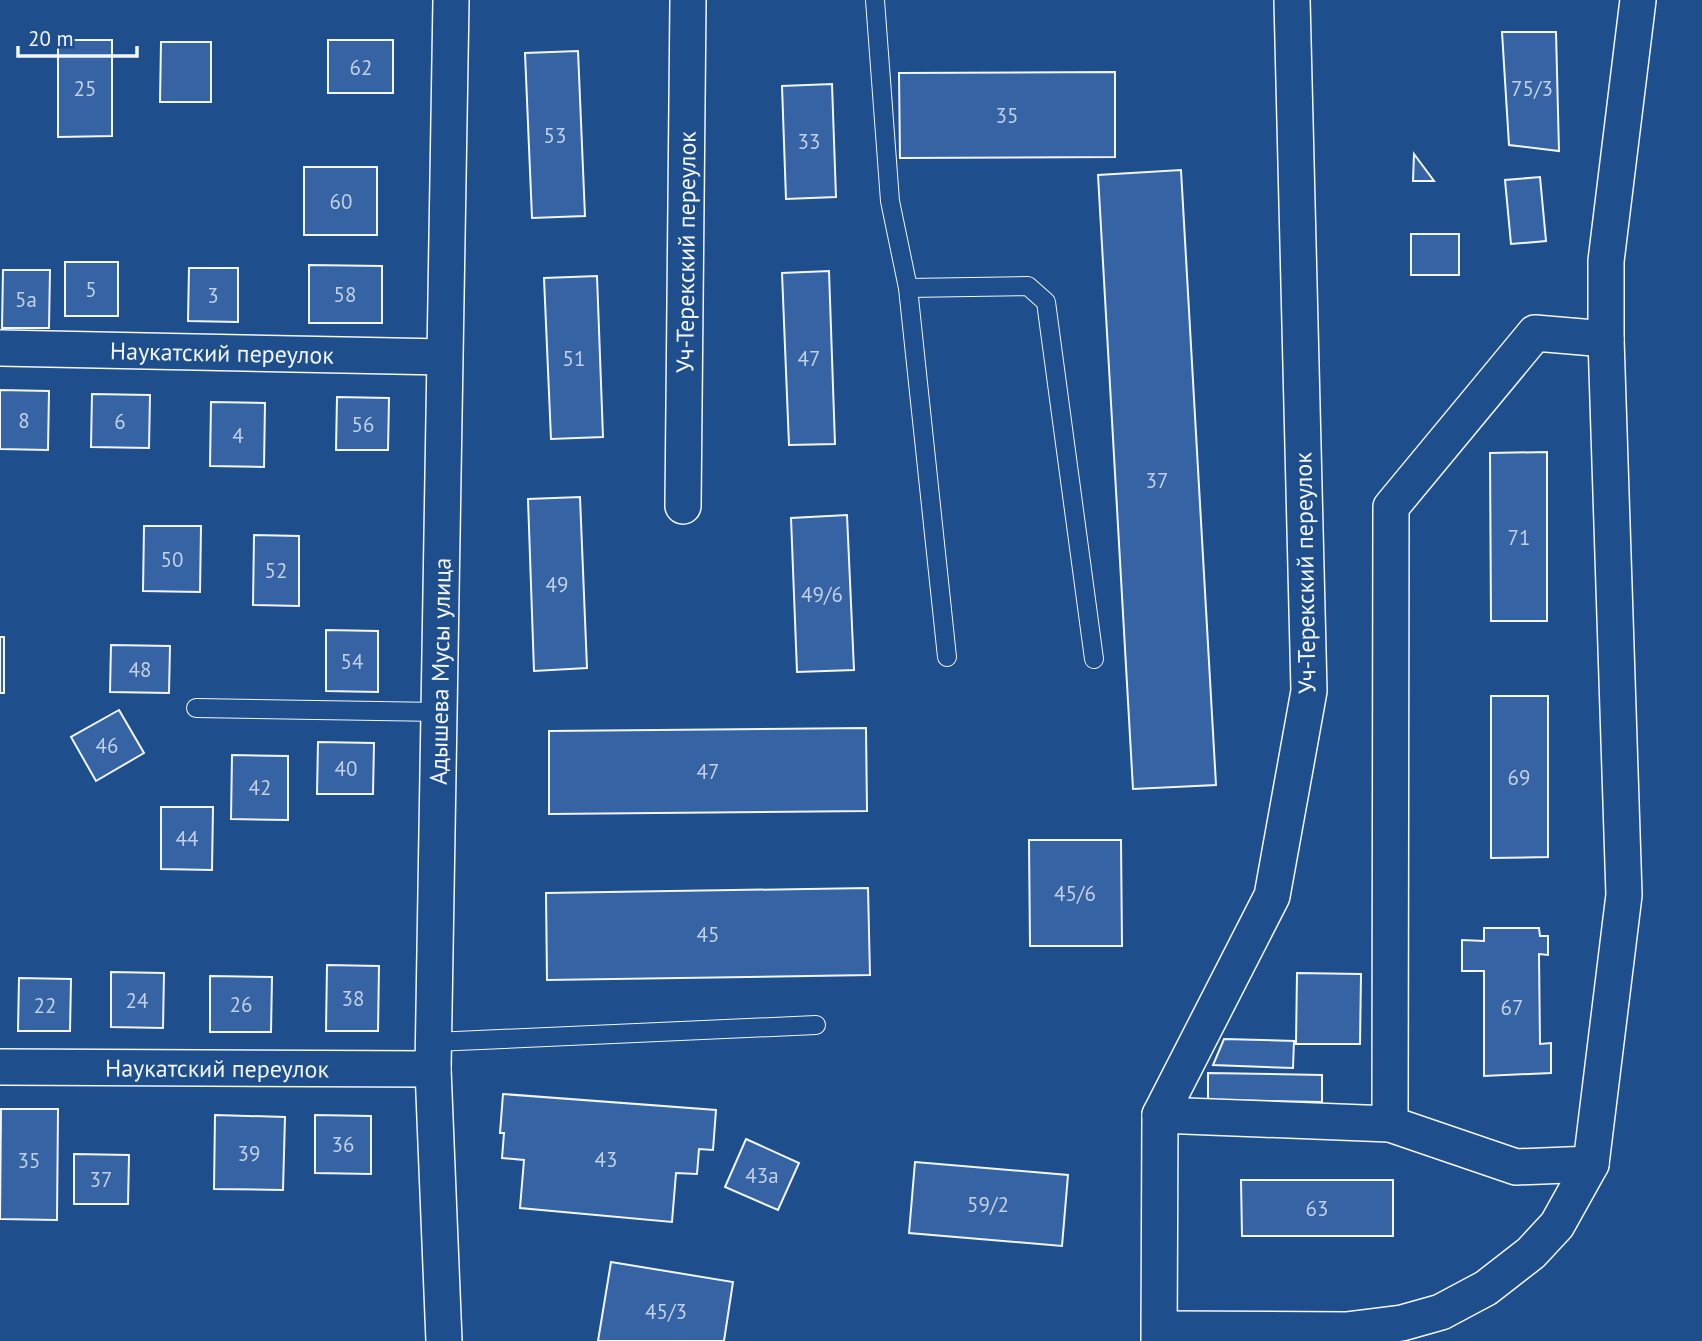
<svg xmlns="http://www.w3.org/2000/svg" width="1702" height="1341" viewBox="0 0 1702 1341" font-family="'PT Sans',sans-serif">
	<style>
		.building { fill: #3563a3; stroke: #f2f6ff; stroke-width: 2 }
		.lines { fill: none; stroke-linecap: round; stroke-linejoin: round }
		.lane-casing { stroke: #f2f6ff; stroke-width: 20 }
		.street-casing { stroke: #f2f6ff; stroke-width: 38 }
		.lane { stroke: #1f4e8c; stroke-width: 18 }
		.street { stroke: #1f4e8c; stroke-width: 35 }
		.labels { text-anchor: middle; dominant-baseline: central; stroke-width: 5; stroke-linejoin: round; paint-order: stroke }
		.number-label { font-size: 21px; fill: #c3d1e8 }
		.street-label { font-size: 24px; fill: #f2f6ff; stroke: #1f4e8c }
	</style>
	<rect width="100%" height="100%" fill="#1f4e8c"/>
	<g class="building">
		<path d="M1502,32h54l3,119 -50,-6z"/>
		<path d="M58,40h54v96l-54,1z"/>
		<rect x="328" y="40" width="65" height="53"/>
		<path d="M161,42h50v60h-51z"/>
		<path d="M578,51l7,165 -53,2 -7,-165z"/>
		<path d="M1115,72v85l-215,1 -1,-85z"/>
		<path d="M832,84l4,113 -50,2 -4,-113z"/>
		<path d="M1414,154l20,27h-21z"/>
		<rect x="304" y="167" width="73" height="68"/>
		<path d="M1181,170l35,615 -83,4 -35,-614z"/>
		<path d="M1540,177l6,64 -35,3 -6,-64z"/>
		<rect x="1411" y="234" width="48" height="41"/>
		<rect x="65" y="262" width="53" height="54"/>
		<path d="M309,265l73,1v57h-73z"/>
		<path d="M189,268h49v54l-50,-1z"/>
		<path d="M3,270h47l-1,58h-47z"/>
		<path d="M829,271l6,173 -46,1 -7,-172z"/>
		<path d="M597,276l6,161 -52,2 -7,-161z"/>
		<path d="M0,390l49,1 -1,59 -48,-1z"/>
		<path d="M92,394l58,1 -1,53 -58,-1z"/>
		<path d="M337,397l52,1 -1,52h-52z"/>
		<path d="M211,402l54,1 -1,64 -54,-1z"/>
		<path d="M1547,452v169h-56l-1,-168z"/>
		<path d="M580,497l7,171 -53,3 -6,-172z"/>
		<path d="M847,515l7,155 -57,2 -6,-154z"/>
		<path d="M144,526h57l-1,66 -57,-1z"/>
		<path d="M254,535l45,1v70l-46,-1z"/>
		<path d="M326,630l52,1v61l-52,-1z"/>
		<rect x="0" y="637" width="4" height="56"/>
		<path d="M111,645l59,1 -1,47 -59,-1z"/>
		<path d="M1491,696h57v161l-57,1z"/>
		<path d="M119,710l25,43 -48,28 -25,-44z"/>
		<path d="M866,728l1,83 -318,3v-83z"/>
		<path d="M318,742l56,1 -1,51h-56z"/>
		<path d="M232,755l56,1v64l-57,-1z"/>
		<path d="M161,807h52l-1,63 -51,-1z"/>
		<path d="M1029,840h92l1,106h-92z"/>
		<path d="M868,888l2,87 -323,5 -1,-87z"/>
		<path d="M1484,928h55l1,8h8v19l-9,-1 1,90 11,-1v30l-67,3v-105h-22v-31l22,1z"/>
		<path d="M327,965l52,1 -1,65h-52z"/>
		<path d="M111,972l53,1 -1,55 -52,-1z"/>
		<path d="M1297,973l64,1 -1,70h-64z"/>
		<path d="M210,976l62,1 -1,55h-61z"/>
		<path d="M19,978l52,1 -1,52h-52z"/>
		<path d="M1224,1039l70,2 -1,27 -80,-3z"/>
		<path d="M1208,1073l114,2v27l-114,-2z"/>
		<path d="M503,1094l213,16 -3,40 -14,-1 -2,25 -21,-1 -4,49 -152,-14 4,-48 -22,-2 2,-25h-4z"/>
		<path d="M1,1109h57l-1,111 -57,-1z"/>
		<path d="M215,1115l70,2 -2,73 -69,-1z"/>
		<path d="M315,1115l56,1v58l-56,-1z"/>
		<path d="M746,1139l53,24 -21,47 -53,-23z"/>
		<path d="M74,1154l55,1 -1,49h-54z"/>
		<path d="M915,1162l153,13 -6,71 -153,-13z"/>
		<path d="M1241,1180h152v56h-151z"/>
		<path d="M611,1262l122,20 -9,59h-126z"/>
	</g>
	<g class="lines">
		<g class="lane-casing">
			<g id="lane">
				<path d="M875,0l15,201 18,87 120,-2 18,16 48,357"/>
				<path d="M908,288l39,369"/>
				<path d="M196,708l243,4"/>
				<path d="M434,1042l382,-17"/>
			</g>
		</g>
		<g class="street-casing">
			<g id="street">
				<path id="s1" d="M0,348l444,9"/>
				<path id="s2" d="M683,506l5,-506"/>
				<path id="s3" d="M0,1067l433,2"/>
				<path d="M1160,1115l230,9 126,43 75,-3 33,-269 -18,-556v-78l32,-261"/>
				<path d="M1390,1124l1,-617 144,-174 71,6"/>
				<path d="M1160,1329l186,1 56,-7 39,-11 45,-24 45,-35 26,-28 34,-61"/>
				<path id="s4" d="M444,1341l-11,-272 18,-1069"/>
				<path d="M1159,1341l1,-226 112,-219 37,-205 -17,-691"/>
			</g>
		</g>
		<use href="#lane" class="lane"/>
		<use href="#street" class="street"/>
	</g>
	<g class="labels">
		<g class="number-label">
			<text x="361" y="67">62</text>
			<text x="85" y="88">25</text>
			<text x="1532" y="88">75/3</text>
			<text x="1007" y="115">35</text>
			<text x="555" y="135">53</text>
			<text x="809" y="141">33</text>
			<text x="341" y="201">60</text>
			<text x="91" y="289">5</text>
			<text x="345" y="294">58</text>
			<text x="213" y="295">3</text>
			<text x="26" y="299">5а</text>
			<text x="574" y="358">51</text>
			<text x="809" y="358">47</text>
			<text x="24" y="420">8</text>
			<text x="120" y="421">6</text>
			<text x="363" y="424">56</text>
			<text x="238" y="435">4</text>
			<text x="1157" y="480">37</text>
			<text x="1519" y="537">71</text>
			<text x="172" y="559">50</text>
			<text x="276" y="570">52</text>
			<text x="557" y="584">49</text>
			<text x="822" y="594">49/6</text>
			<text x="352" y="661">54</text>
			<text x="140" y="669">48</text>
			<text x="107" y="745">46</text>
			<text x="346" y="768">40</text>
			<text x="708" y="771">47</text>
			<text x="1519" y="777">69</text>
			<text x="260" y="787">42</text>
			<text x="187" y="838">44</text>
			<text x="1075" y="893">45/6</text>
			<text x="708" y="934">45</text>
			<text x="353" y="998">38</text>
			<text x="137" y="1000">24</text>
			<text x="241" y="1004">26</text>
			<text x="45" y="1005">22</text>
			<text x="1512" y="1007">67</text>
			<text x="343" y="1144">36</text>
			<text x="249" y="1153">39</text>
			<text x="606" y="1159">43</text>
			<text x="29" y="1160">35</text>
			<text x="762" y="1175">43а</text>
			<text x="101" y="1179">37</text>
			<text x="988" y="1204">59/2</text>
			<text x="1317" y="1208">63</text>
			<text x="666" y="1311">45/3</text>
		</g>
		<g class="street-label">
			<text stroke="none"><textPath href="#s2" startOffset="254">Уч-Терекский переулок</textPath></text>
			<text stroke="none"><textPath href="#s1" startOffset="222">Наукатский переулок</textPath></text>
			<text transform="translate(1305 573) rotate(-91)">Уч-Терекский переулок</text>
			<text stroke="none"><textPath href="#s4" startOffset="670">Адышева Мусы улица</textPath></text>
			<text stroke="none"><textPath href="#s3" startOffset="217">Наукатский переулок</textPath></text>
		</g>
	</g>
	<path d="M18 46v10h119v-10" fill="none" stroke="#f2f6ff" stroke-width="3.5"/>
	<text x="28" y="46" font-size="21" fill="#f2f6ff" stroke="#1f4e8c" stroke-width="5" paint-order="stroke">20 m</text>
</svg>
